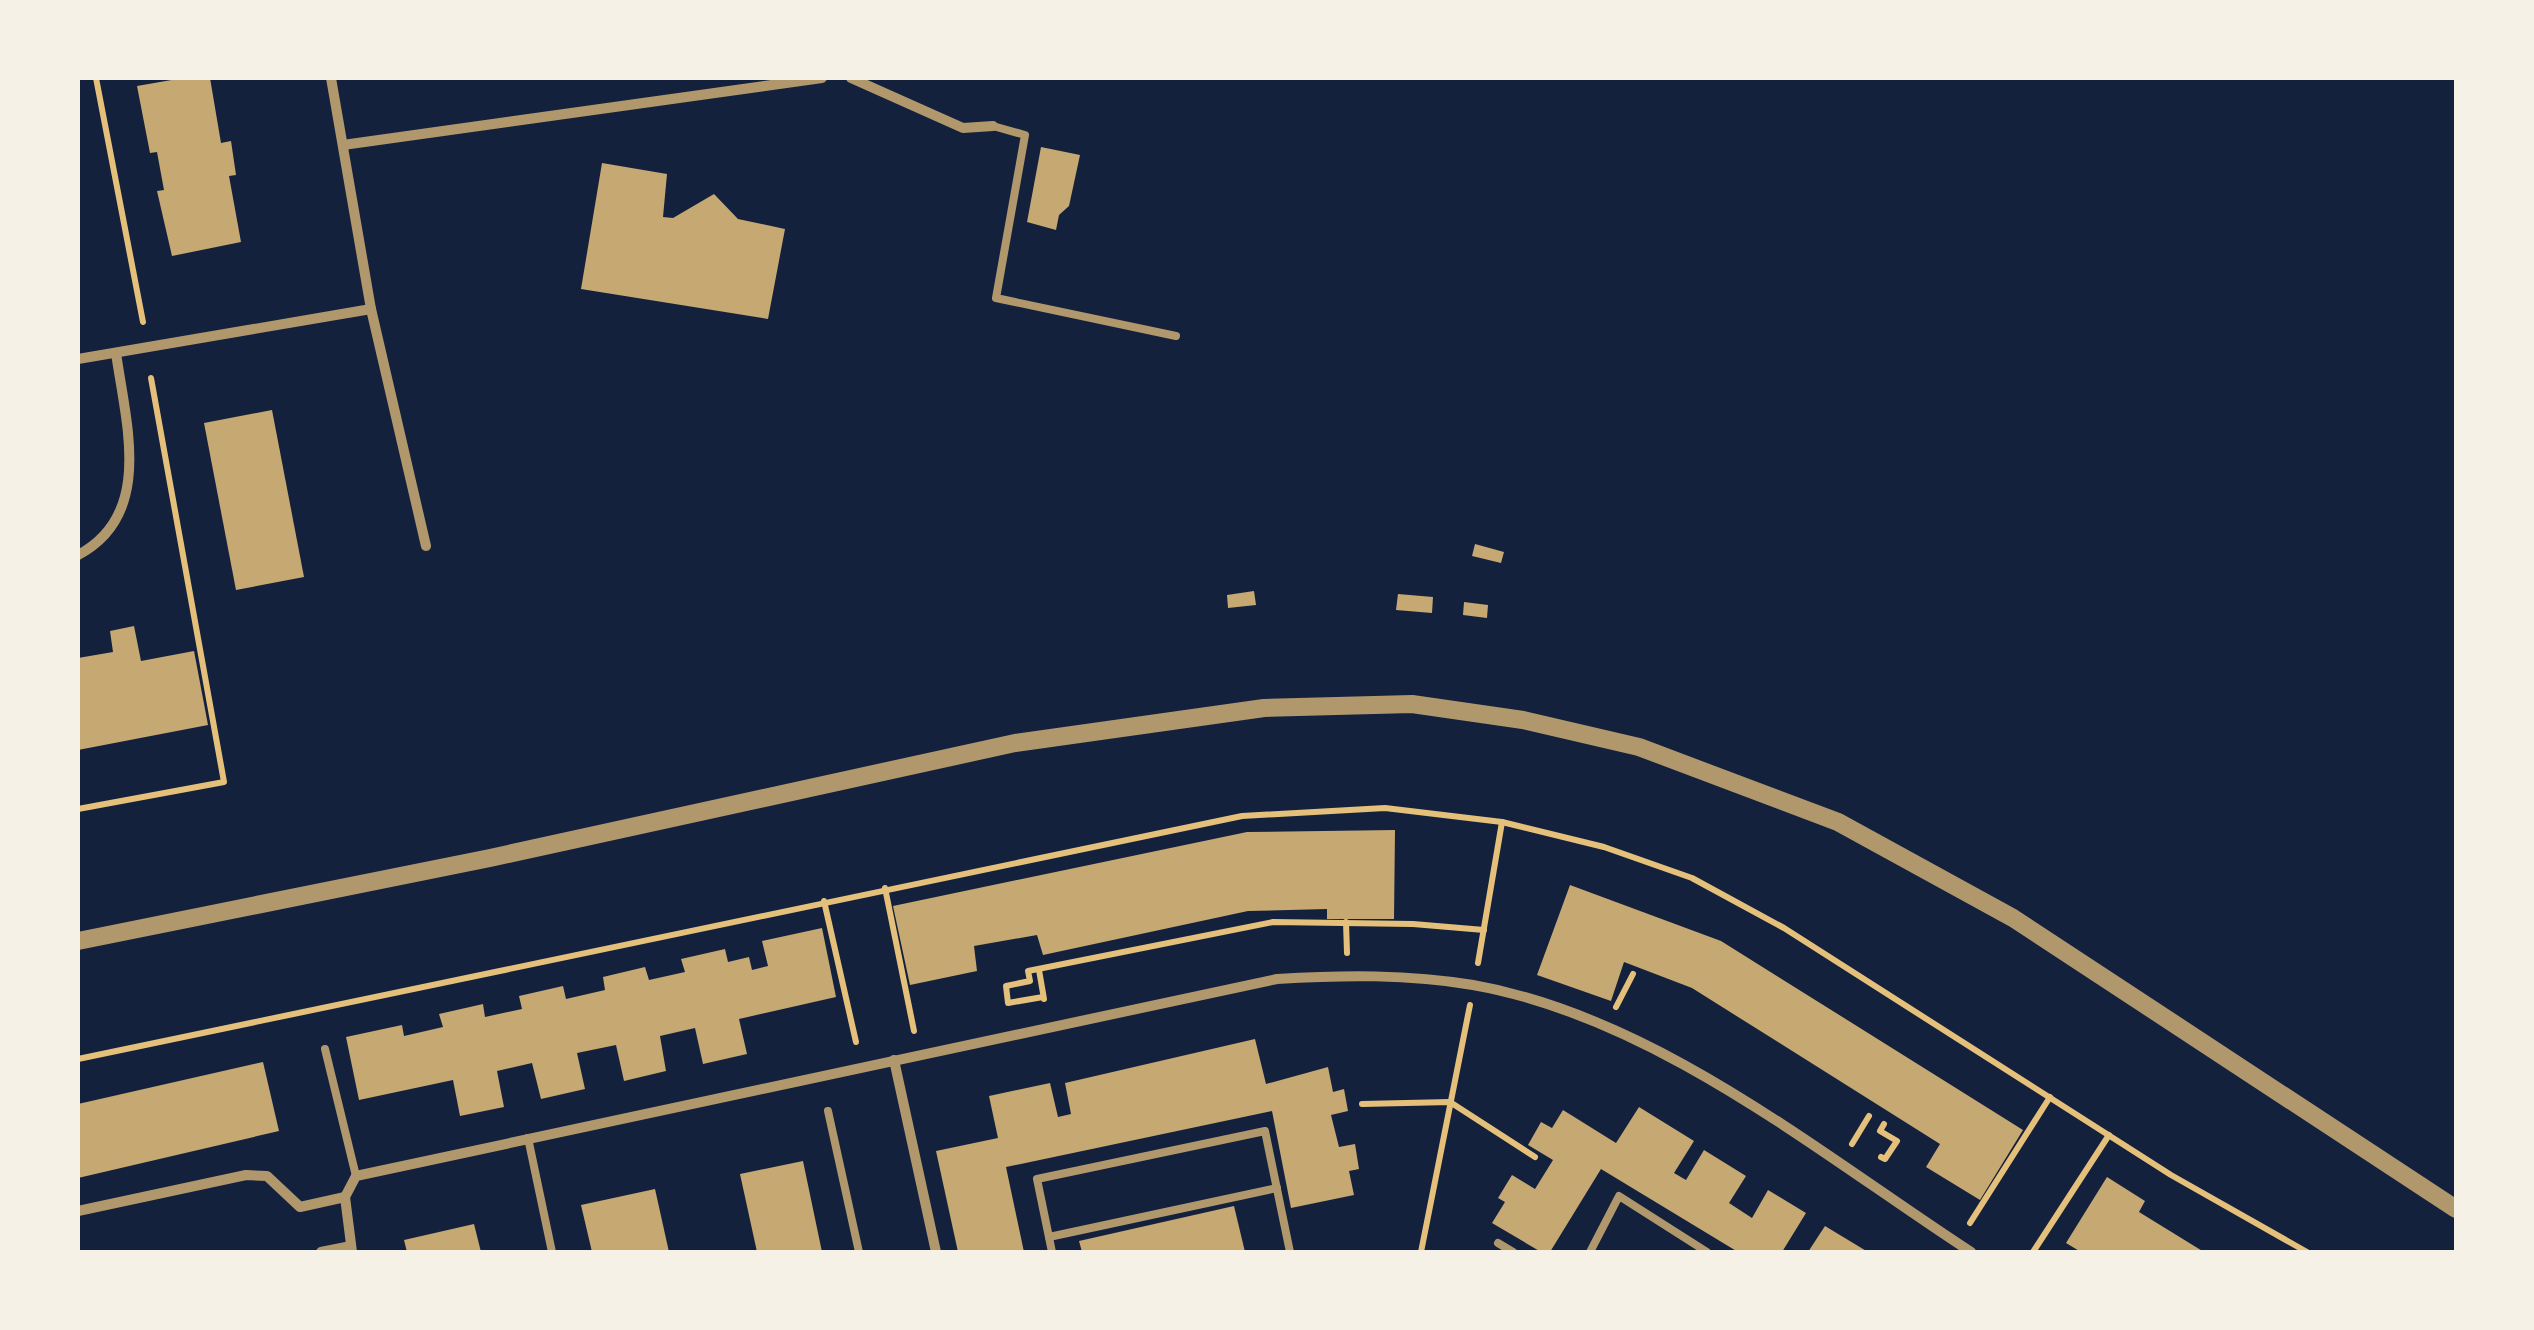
<svg xmlns="http://www.w3.org/2000/svg" width="2534" height="1330" viewBox="0 0 2534 1330" font-family="'Public Sans',sans-serif">
	<style>
		.building { fill: #c6a872 }
		.lines { fill: none; stroke-linecap: round; stroke-linejoin: round }
		.path { stroke: #e5c07b; stroke-width: 6 }
		.service { stroke: #b1986c; stroke-width: 8 }
		.minor { stroke: #b1986c; stroke-width: 10 }
		.tertiary { stroke: #b1986c; stroke-width: 18 }
	</style>
	<rect width="100%" height="100%" fill="#14213d"/>
	<g class="building">
		<path d="M183,78h27l11,65 10,-2 5,34 -7,1 12,66 -69,14 -15,-65 7,-1 -7,-38 -7,1 -13,-67z"/>
		<path d="M1041,147l39,8 -11,51 -10,9 -3,15 -29,-8z"/>
		<path d="M602,163l65,11 -4,43 10,1 41,-24 24,25 47,10 -17,90 -187,-30z"/>
		<path d="M272,410l32,167 -68,13 -32,-167z"/>
		<path d="M1475,544l29,8 -3,11 -29,-7z"/>
		<path d="M1254,591l2,14 -28,3 -1,-13z"/>
		<path d="M1398,594l35,3 -1,16 -36,-3z"/>
		<path d="M1464,602l24,3 -1,13 -24,-3z"/>
		<path d="M134,626l7,35 53,-10 14,74 -130,25v-92l35,-6 -3,-21z"/>
		<path d="M1395,830l-1,89h-67v-10l-79,2 -205,44 -6,-20 -63,11 3,25 -67,14 -17,-79 354,-74z"/>
		<path d="M1570,885l151,56 302,189 -43,70 -54,-33 14,-23 -248,-156 -68,-26 -13,39 -74,-26z"/>
		<path d="M822,928l14,69 -97,22 8,35 -44,10 -8,-36 -35,8 6,35 -42,10 -8,-36 -39,8 8,36 -44,10 -9,-36 -35,8 7,36 -44,9 -7,-36 -94,20 -13,-63 56,-12 2,11 39,-9 -4,-13 44,-10 2,13 37,-8 -3,-13 44,-10 3,13 39,-9 -2,-13 42,-10 4,13 36,-8 -4,-13 44,-10 3,13 21,-5 3,13 16,-4 -6,-25z"/>
		<path d="M1255,1039l11,45 62,-17 5,25 11,-3 4,22 -17,4 8,32 16,-3 4,25 -10,2 5,24 -63,13 -19,-97 -266,56 18,85h-66l-22,-101 62,-13 -9,-42 61,-13 8,34 13,-3 -6,-31z"/>
		<path d="M263,1062l16,69 -201,47v-74z"/>
		<path d="M1639,1107l55,34 -20,32 12,7 18,-30 42,26 -17,27 23,15 16,-28 38,23 -24,39h-44l-137,-83 -51,83h-9l-49,-29 13,-21 -7,-4 14,-23 23,14 18,-29 -25,-15 13,-23 11,6 11,-18 53,33z"/>
		<path d="M803,1161l19,91h-65l-17,-78z"/>
		<path d="M2107,1177l38,24 -6,11 65,40h-123l-15,-9z"/>
		<path d="M655,1189l14,63h-77l-11,-47z"/>
		<path d="M1234,1206l11,46h-163l-3,-11z"/>
		<path d="M474,1224l7,28h-74l-3,-12z"/>
		<path d="M1825,1226l43,26h-60z"/>
	</g>
	<g class="lines">
		<g class="path">
			<path d="M96,78l47,244"/>
			<path d="M78,809l146,-27 -73,-404"/>
			<path d="M885,888l29,143"/>
			<path d="M824,901l32,141"/>
			<path d="M1346,922l1,31"/>
			<path d="M1478,963l24,-141"/>
			<path d="M1039,970l5,29"/>
			<path d="M1043,997l-35,6 -2,-17 24,-5 -2,-10 245,-49 140,2 71,6"/>
			<path d="M1616,1007l17,-33"/>
			<path d="M78,1059l1164,-243 143,-8 117,14 102,25 88,31 92,50 387,247 136,77"/>
			<path d="M1362,1104l88,-2 85,55"/>
			<path d="M1852,1144l17,-28"/>
			<path d="M1881,1157l4,2 12,-18 -17,-10 4,-7"/>
			<path d="M1970,1223l80,-126"/>
			<path d="M1421,1252l49,-247"/>
			<path d="M2033,1252l76,-117"/>
		</g>
		<g class="service">
			<path d="M993,126l32,9 -29,163 180,38"/>
			<path d="M325,1049l31,127"/>
			<path d="M828,1111l31,141"/>
			<path d="M528,1138l24,114"/>
			<path d="M1049,1237l228,-49"/>
			<path d="M1498,1243l15,9"/>
			<path d="M1052,1252l-15,-73 228,-48 25,121"/>
			<path d="M1590,1252l29,-56 88,56"/>
		</g>
		<g class="minor">
			<path d="M331,78l40,231 55,237"/>
			<path d="M851,78l112,50 30,-2"/>
			<path d="M343,145l479,-67"/>
			<path d="M78,359l293,-50"/>
			<path d="M78,555c76,-40 48,-131 38,-202"/>
			<path d="M894,1060l42,192"/>
			<path d="M78,1211l168,-36 21,1 33,31 45,-10"/>
			<path d="M321,1252l30,-6"/>
			<path d="M352,1252l-7,-55 11,-21 921,-197c66,-4 131,-5 196,6 182,32 346,168 498,267"/>
		</g>
		<path class="tertiary" d="M78,941l412,-83 525,-115 249,-35 148,-4 111,16 116,27 199,75 175,96 443,291"/>
	</g>
	<rect width="2534" height="1330" fill="none" stroke="#f6f1e7" stroke-width="160"/>
</svg>
